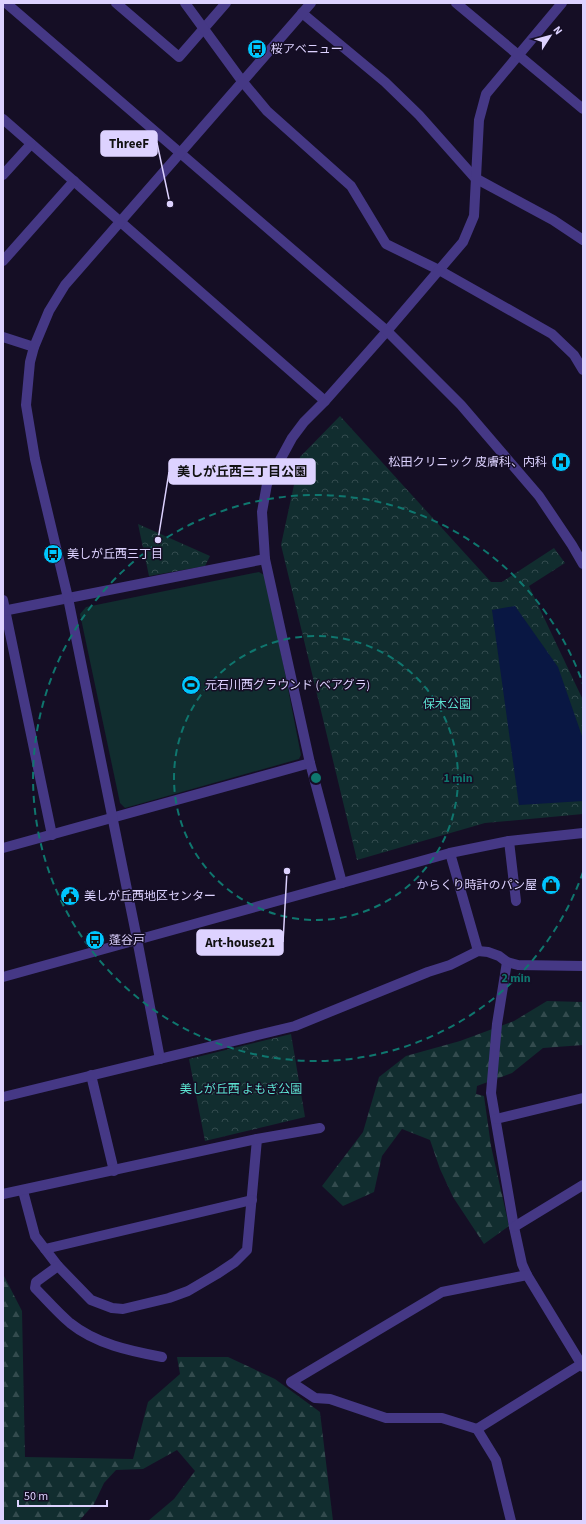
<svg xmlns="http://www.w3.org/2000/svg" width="586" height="1524" viewBox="0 0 586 1524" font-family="'Source Sans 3','Noto Sans JP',sans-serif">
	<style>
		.green { fill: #112d2f }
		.forest { fill: url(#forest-firs) }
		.park { fill: url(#park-crowns) }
		.water { fill: #091743 }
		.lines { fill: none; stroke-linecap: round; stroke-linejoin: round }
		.minor { stroke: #453885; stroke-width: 10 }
		.tertiary { stroke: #453885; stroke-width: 10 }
		.ring { fill: none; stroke: #0f766e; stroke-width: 2; stroke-dasharray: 7 5 }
		.labels { text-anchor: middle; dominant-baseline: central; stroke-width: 3; stroke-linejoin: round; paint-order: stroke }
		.poi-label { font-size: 12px; fill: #ddd2ff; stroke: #150e25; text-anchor: start }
		.park-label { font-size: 12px; fill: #5ce2d0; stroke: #150e25 }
		.centre { fill: #0f766e; stroke: #150e25; stroke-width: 2 }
		.ring-label { font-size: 12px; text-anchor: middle; font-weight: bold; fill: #0f766e; stroke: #150e25; stroke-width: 3; stroke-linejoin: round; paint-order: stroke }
		.leader { fill: none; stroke: #ddd2ff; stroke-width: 1.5 }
		.callout-dot { fill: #ddd2ff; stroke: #150e25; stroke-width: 1.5 }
		.callout { fill: #ddd2ff; stroke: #ddd2ff; stroke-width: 1.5 }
		.callout-label { font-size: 13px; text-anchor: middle; font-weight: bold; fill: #111 }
	</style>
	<defs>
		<pattern id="forest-firs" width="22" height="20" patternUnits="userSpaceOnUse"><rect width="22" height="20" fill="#112d2f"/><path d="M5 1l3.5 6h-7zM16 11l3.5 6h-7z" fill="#334b4e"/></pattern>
		<pattern id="park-crowns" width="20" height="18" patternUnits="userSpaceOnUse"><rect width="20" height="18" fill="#112d2f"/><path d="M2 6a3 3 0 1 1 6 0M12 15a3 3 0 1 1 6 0" fill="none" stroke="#334b4e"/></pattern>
	</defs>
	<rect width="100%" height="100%" fill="#150e25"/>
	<path class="green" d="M259,572l7,4 35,179 -2,4 -174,49 -5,-5 -40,-189 6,-7z"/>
	<g class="forest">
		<path d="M547,1001l36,1v43l-40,3 -31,25 -35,13 -1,8 8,2 7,50 18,80 -25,18 -31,-47 -13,-28 -10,-29 -28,-11 -20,27 -8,36 -31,14 -21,-20 41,-54 16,-55 27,-21 54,-15 54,-20z"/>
		<path d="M3,1274l19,37 3,146 108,2 15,-57 32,-28 -3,-17h51l47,22 45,33 13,109h-185l26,-22 21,-28 -18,-21 -34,19 -27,1 -12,13 -10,21 -15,17h-76z"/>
	</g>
	<g class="park">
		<path d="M340,416l151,166h11l52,-34 11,15 -36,23 54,114v114l-98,9 -128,37 -76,-315 19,-88z"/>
		<path d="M138,524l72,32 -5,10 -56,10z"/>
		<path d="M291,1034l14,83 -100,24 -16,-82z"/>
	</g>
	<path class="water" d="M515,606l43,61 25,72v62l-64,4 -27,-195z"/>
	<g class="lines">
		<g class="minor">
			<path d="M116,3l63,54 47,-54"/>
			<path d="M185,3l57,78 25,30 84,75 35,58 53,26 113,64 22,21 9,15"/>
			<path d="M302,13l83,69 34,33 56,63 78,42 30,20"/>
			<path d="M3,119l322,282"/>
			<path d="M3,175l28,-31"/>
			<path d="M3,261l71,-80"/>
			<path d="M3,337l31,10"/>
			<path d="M3,600l49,235"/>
			<path d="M3,611l262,-52"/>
			<path d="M509,841l7,60"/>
			<path d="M3,848l307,-85"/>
			<path d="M450,853l28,98"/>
			<path d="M342,883l-32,-120 -45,-204 -3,-47 5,-28 25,-46 12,-16 21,-21 62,-70 76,-89 11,-26 5,-96 7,-26 76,-91"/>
			<path d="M137,939l23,120"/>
			<path d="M507,962l-10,62 -6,69 23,134 8,37 5,11 56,92"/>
			<path d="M91,1075l23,96"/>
			<path d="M3,1097l292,-71 133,-54 22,-7 28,-14 10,1 11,4 8,6 11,3 65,1"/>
			<path d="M496,1119l87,-21"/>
			<path d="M23,1191l12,45 23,30 33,34 21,8 11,1 46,-11 19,-7 29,-17 18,-12 12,-12 10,-111"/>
			<path d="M3,1194l254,-55 63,-11"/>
			<path d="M514,1227l69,-42"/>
			<path d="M45,1249l207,-49"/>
			<path d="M58,1266l-22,16 -1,6c11,11 22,24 35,35 26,21 60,28 92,34"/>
			<path d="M477,1429l106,-66"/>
			<path d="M511,1521l-15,-61 -19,-31 -35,-11h-56l-56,-19 -15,-1 -24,-16 151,-90 85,-17"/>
		</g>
		<g class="tertiary">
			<path d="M6,3l381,328 74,74 78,91 33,49 11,19"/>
			<path d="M456,3l127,106"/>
			<path d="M137,939l-69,-341 -33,-139 -9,-54 4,-43 4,-15 15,-36 16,-26 246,-282"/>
			<path d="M3,977l447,-124 59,-12 74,-8"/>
		</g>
	</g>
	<g class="ring">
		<circle cx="316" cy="778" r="142"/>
		<path d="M583 872A283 283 0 1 1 583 684"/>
	</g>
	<defs>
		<g id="bus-disc" transform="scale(1)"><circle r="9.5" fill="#00c6fd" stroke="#150e25"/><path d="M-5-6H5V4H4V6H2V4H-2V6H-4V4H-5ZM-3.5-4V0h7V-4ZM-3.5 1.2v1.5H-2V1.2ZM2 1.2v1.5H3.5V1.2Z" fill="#111"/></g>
		<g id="hospital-disc" transform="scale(1)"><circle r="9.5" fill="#00c6fd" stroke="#150e25"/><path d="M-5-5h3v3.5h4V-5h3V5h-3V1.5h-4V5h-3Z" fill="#111"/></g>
		<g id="stadium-disc" transform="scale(1)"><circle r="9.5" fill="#00c6fd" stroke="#150e25"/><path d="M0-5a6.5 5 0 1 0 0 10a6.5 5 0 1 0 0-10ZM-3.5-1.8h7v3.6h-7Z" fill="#111"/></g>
		<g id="shop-disc" transform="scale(1)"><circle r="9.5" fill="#00c6fd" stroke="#150e25"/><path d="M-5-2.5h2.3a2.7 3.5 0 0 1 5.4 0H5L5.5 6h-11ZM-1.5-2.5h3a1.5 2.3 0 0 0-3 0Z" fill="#111"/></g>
		<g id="civic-disc" transform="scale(1)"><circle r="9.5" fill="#00c6fd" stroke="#150e25"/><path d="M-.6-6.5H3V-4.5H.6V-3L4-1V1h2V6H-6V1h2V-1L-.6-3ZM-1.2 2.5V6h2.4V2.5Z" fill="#111"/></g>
	</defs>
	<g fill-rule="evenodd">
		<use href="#bus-disc" x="257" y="49"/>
		<use href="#hospital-disc" x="561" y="462"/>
		<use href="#bus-disc" x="53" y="554"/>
		<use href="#stadium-disc" x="191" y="685"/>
		<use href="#shop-disc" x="551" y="885"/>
		<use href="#civic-disc" x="70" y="896"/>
		<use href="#bus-disc" x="95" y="940"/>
	</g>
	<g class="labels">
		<g class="poi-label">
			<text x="271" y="49">桜アベニュー</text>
			<text x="547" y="462" text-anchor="end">松田クリニック 皮膚科、内科</text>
			<text x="67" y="554">美しが丘西三丁目</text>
			<text x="205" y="685">元石川西グラウンド (ベアグラ)</text>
			<text x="537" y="885" text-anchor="end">からくり時計のパン屋</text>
			<text x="84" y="896">美しが丘西地区センター</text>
			<text x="109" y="940">蓬谷戸</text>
		</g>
		<g class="park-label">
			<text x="447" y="704">保木公園</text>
			<text x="241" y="1089">美しが丘西 よもぎ公園</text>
		</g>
	</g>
	<circle cx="316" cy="778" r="6" class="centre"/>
	<g class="ring-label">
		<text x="458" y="782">1 min</text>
		<text x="516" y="982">2 min</text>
	</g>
	<path class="leader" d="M170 204L157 143M158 540L169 472M287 871L283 942"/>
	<g class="callout-dot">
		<circle cx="170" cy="204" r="4"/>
		<circle cx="158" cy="540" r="4"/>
		<circle cx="287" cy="871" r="4"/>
	</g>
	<g class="callout">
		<rect x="101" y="131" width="56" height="25" rx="4"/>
		<rect x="169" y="459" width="146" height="25" rx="4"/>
		<rect x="197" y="930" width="86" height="25" rx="4"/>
	</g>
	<g class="callout-label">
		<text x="129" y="148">ThreeF</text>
		<text x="242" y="476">美しが丘西三丁目公園</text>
		<text x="240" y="947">Art-house21</text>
	</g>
	<rect width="586" height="1524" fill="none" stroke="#ddd2ff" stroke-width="8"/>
	<g transform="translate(550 36) rotate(54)" stroke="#150e25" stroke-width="3" paint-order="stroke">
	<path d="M0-3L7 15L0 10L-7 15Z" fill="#ddd2ff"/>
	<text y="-6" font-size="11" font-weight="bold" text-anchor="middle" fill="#ddd2ff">N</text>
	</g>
	<path d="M18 1500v6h89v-6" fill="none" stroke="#ddd2ff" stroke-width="2"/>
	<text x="24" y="1500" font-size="12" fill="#ddd2ff" stroke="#150e25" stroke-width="3" paint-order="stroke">50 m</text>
</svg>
